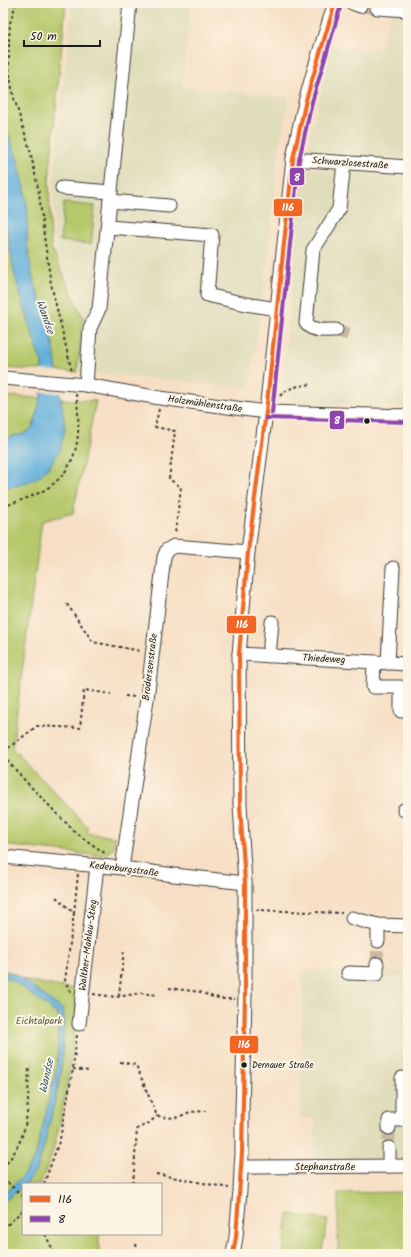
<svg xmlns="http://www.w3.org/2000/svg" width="411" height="1257" viewBox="0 0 411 1257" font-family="Kalam,sans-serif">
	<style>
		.built { fill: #e0ddbb }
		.green { fill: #b5c86b; stroke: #687244 }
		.water { fill: #63b0dc; stroke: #40667c }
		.pier { fill: #f6dfc4 }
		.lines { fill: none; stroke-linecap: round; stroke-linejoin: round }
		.minor-tunnel { stroke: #cab8a2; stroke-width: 13; stroke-dasharray: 13 6; stroke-linecap: butt }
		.minor-casing { stroke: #3d3935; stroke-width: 15 }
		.path { stroke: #3d3935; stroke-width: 2; stroke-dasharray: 3 3; stroke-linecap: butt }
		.minor { stroke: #fff; stroke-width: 13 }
		.bus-1-casing { stroke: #fcf5e5; stroke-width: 7 }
		.bus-2-casing { stroke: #fcf5e5; stroke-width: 7 }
		.bus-1 { stroke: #f26522; stroke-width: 4 }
		.bus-2 { stroke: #8e44ad; stroke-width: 4 }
		.bus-dot { fill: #1c1c1c; stroke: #fcf5e5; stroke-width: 1.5 }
		.labels { text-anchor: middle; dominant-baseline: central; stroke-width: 4; stroke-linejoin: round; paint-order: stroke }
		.bus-label { font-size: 9px; fill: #1c1c1c; stroke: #fcf5e5; text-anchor: start }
		.street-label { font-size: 10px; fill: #1c1c1c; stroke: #fcf5e5 }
		.park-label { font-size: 10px; fill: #525838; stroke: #fcf5e5 }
		.water-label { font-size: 11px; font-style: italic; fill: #385769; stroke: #fcf5e5 }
		.line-badge { stroke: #fcf5e5; stroke-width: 1.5 }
		.badge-label { font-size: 11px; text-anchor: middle; font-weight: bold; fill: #fff }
	</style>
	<rect width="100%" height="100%" fill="#fcf5e5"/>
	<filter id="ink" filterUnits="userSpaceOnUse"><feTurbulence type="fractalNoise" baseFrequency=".025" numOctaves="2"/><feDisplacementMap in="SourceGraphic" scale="8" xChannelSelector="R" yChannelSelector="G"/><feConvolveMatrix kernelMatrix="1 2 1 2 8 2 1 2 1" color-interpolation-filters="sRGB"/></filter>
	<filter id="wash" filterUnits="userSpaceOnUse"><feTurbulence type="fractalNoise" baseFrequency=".012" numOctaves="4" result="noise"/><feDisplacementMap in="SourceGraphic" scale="16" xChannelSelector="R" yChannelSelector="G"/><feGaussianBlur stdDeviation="0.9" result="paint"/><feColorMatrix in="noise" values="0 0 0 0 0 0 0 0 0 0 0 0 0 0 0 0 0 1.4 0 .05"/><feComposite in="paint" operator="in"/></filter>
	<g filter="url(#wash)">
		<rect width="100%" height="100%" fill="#f6dfc4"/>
		<g class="built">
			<path d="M72,3h119l-9,84 107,10 -11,57 -16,152 -13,81 -172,-15 6,-54 -29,-73 -1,-63z"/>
			<path d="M395,3h13v155l-101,-6 24,-105 49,3z"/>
			<path d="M301,167l107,9v231l-107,-4 -9,-5 -9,-17z"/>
			<path d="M303,971l105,1v187h-94l1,-40 -15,-1z"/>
		</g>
		<g class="green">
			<path d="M4,3h62l-17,178 2,66 32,71 -6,54 -74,-4v-363z"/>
			<path d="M64,203l31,3 -4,38 -31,-3z"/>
			<path d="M3,396l93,5 -23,112 -31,8 -30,227 76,79 -1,6 28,4 -1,11 -11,8 -100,-11z"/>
			<path d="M3,971h5l20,10 51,9c-6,53 -11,106 -25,157 -3,12 -9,25 -13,37h-18v50h76v20h-96z"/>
			<path d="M408,1192v62h-70v-61z"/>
			<path d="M288,1214l40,6 -7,34h-38z"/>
		</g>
		<g class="water">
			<path d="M3,121l15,40 7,28 3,25 -1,28 5,33 13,37 9,36 11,81 -5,21 -11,17 -12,11 -18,7 -16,3v-48l9,-4 11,-2 8,-5 4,-8 6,-26 1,-34 -3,-5 -25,-83 -8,-48 -3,-24z"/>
			<path d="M12,973l5,2 46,35 1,7 -1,37 -4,30 -16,66 -6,19 -11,15h-3v2l-16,13 -4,2v-8l4,-2 14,-13 14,-20 22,-92 2,-48 -2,-4 -43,-33 -6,-3 -5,1v-5z"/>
		</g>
		<path class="pier" d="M40,370l20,1 2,22 -23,-1z"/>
	</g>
	<g filter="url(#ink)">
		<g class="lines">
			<g class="minor-tunnel">
				<path d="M360,6l17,2"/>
				<path d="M336,330l12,4"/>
				<path d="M377,964l1,-23"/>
				<path d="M389,1128v20"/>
			</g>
			<g class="minor-casing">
				<g id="minor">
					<path d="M352,3l8,3"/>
					<path d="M377,8l31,2"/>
					<path d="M293,159l115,8"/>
					<path d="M62,188l49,4"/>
					<path d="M110,201l59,5"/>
					<path d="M108,227l104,8 -5,60 39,9 31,5"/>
					<path d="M336,330c-10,0 -24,2 -30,-7l7,-73 26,-41 5,-46"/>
					<path d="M3,378l83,7 74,13 106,14 142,4"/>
					<path d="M86,385l4,-57 9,-19 31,-306"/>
					<path d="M239,654l169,10"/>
					<path d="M269,656l3,-34"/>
					<path d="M374,662l-1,25h28v24"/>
					<path d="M388,663l5,-95"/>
					<path d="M404,810l4,1"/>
					<path d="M3,857l119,11 52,7 71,8"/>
					<path d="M122,868l25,-169 17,-142 3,-7 7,-4 74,6"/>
					<path d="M352,918l26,7 30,1"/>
					<path d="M378,941v-16"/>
					<path d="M348,973l29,1v-10"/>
					<path d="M79,1024l18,-158"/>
					<path d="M389,1128v-8h13v-42"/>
					<path d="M389,1166v-18"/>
					<path d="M241,1167l167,-1"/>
					<path d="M233,1254l3,-17 4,-47 2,-37v-40l3,-117v-113l-5,-78 -1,-151 9,-102 18,-140 27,-253c9,-53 25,-104 42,-156"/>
				</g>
			</g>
			<g class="path">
				<path d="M16,3l-6,20 -1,18v27l2,15 3,15 16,52 9,43 5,43 7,48 21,88"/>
				<path d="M280,396c8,-9 19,-10 31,-12"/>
				<path d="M159,409l-4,18 20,4 -6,48 12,8 -6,47"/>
				<path d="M3,507c14,-6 30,-10 43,-18 35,-22 35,-58 30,-95"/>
				<path d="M67,604l26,38 48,9"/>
				<path d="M125,696l10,1"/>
				<path d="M3,752l34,-26 43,2 4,-38 27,4"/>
				<path d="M3,756l27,30 46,47 30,21"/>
				<path d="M56,897l18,16 -9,68 6,11"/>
				<path d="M256,910l86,3"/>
				<path d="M74,913l4,-39"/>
				<path d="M169,988l31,4 10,4 13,3h12"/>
				<path d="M93,994l23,3 25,-4 16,2"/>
				<path d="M119,996l5,-47"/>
				<path d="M120,1062l16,3 21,51 11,2 10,-1 12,-5 16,-1"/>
				<path d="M73,1069l16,2"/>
				<path d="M3,1168c29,-35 24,-60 26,-102"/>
				<path d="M156,1174l73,14"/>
				<path d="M3,1178l20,19"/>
				<path d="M44,1184l16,-45 13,-70 4,-34"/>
				<path d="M133,1184l4,-55 12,-6 8,-7"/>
				<path d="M3,1229l20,-19"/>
				<path d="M45,1234l10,20"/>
				<path d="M136,1244l2,10"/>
			</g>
			<use href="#minor" class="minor"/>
			<g class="bus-1-casing">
				<path id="bus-1" d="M233,1254l3,-17 6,-84 3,-157v-113l-5,-78 -1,-151 9,-102 18,-140 27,-253 13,-59 29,-97"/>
			</g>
			<g class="bus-2-casing">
				<g id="bus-2">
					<path d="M272,413l27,-253 13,-58 29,-97"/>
					<path d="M266,418l142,4"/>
				</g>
			</g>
			<use href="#bus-1" class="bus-1"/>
			<use href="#bus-2" class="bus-2"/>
		</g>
	</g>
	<g class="bus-dot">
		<circle cx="367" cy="421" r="3.5"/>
		<circle cx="244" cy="1065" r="3.5"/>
	</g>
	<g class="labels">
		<g class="bus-label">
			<text x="252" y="1065">Dernauer Straße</text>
		</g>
		<g class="street-label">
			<text transform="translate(350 163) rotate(4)">Schwarzlosestraße</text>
			<text transform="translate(205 404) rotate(8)">Holzmühlenstraße</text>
			<text transform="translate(324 659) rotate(3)">Thiedeweg</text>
			<text transform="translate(150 667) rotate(-83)">Brodersenstraße</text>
			<text transform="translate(124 869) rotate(7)">Kedenburgstraße</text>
			<text transform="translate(88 945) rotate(-83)">Walther-Mahlau-Stieg</text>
			<text x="325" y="1167">Stephanstraße</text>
		</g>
		<g class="park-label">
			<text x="39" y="1021">Eichtalpark</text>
		</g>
		<g class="water-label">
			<text transform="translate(45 317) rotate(71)">Wandse</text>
			<text transform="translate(47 1076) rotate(-78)">Wandse</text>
		</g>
	</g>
	<g class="line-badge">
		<rect x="289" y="167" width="16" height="19" rx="4" fill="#8e44ad"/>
		<rect x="273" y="198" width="30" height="19" rx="4" fill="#f26522"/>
		<rect x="329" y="410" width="16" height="20" rx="4" fill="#8e44ad"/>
		<rect x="226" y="615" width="31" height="19" rx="4" fill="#f26522"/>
		<rect x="229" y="1035" width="30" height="19" rx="4" fill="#f26522"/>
	</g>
	<g class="badge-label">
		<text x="297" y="181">8</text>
		<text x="288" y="211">116</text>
		<text x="337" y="424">8</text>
		<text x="242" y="628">116</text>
		<text x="244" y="1048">116</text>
	</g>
	<rect width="411" height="1257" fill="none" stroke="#fcf5e5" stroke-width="16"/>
	<rect x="22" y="1183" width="140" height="52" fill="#fcf5e5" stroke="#a29e95"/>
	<rect x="30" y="1196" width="20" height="6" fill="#f26522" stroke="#a29e95"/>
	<text x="58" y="1203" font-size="12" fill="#1c1c1c">116</text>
	<rect x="30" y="1216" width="20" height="6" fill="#8e44ad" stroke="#a29e95"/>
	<text x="58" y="1223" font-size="12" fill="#1c1c1c">8</text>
	<path d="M24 40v6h76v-6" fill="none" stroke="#1c1c1c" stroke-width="2"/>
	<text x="30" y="40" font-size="12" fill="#1c1c1c" stroke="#fcf5e5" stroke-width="3" paint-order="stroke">50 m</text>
</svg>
